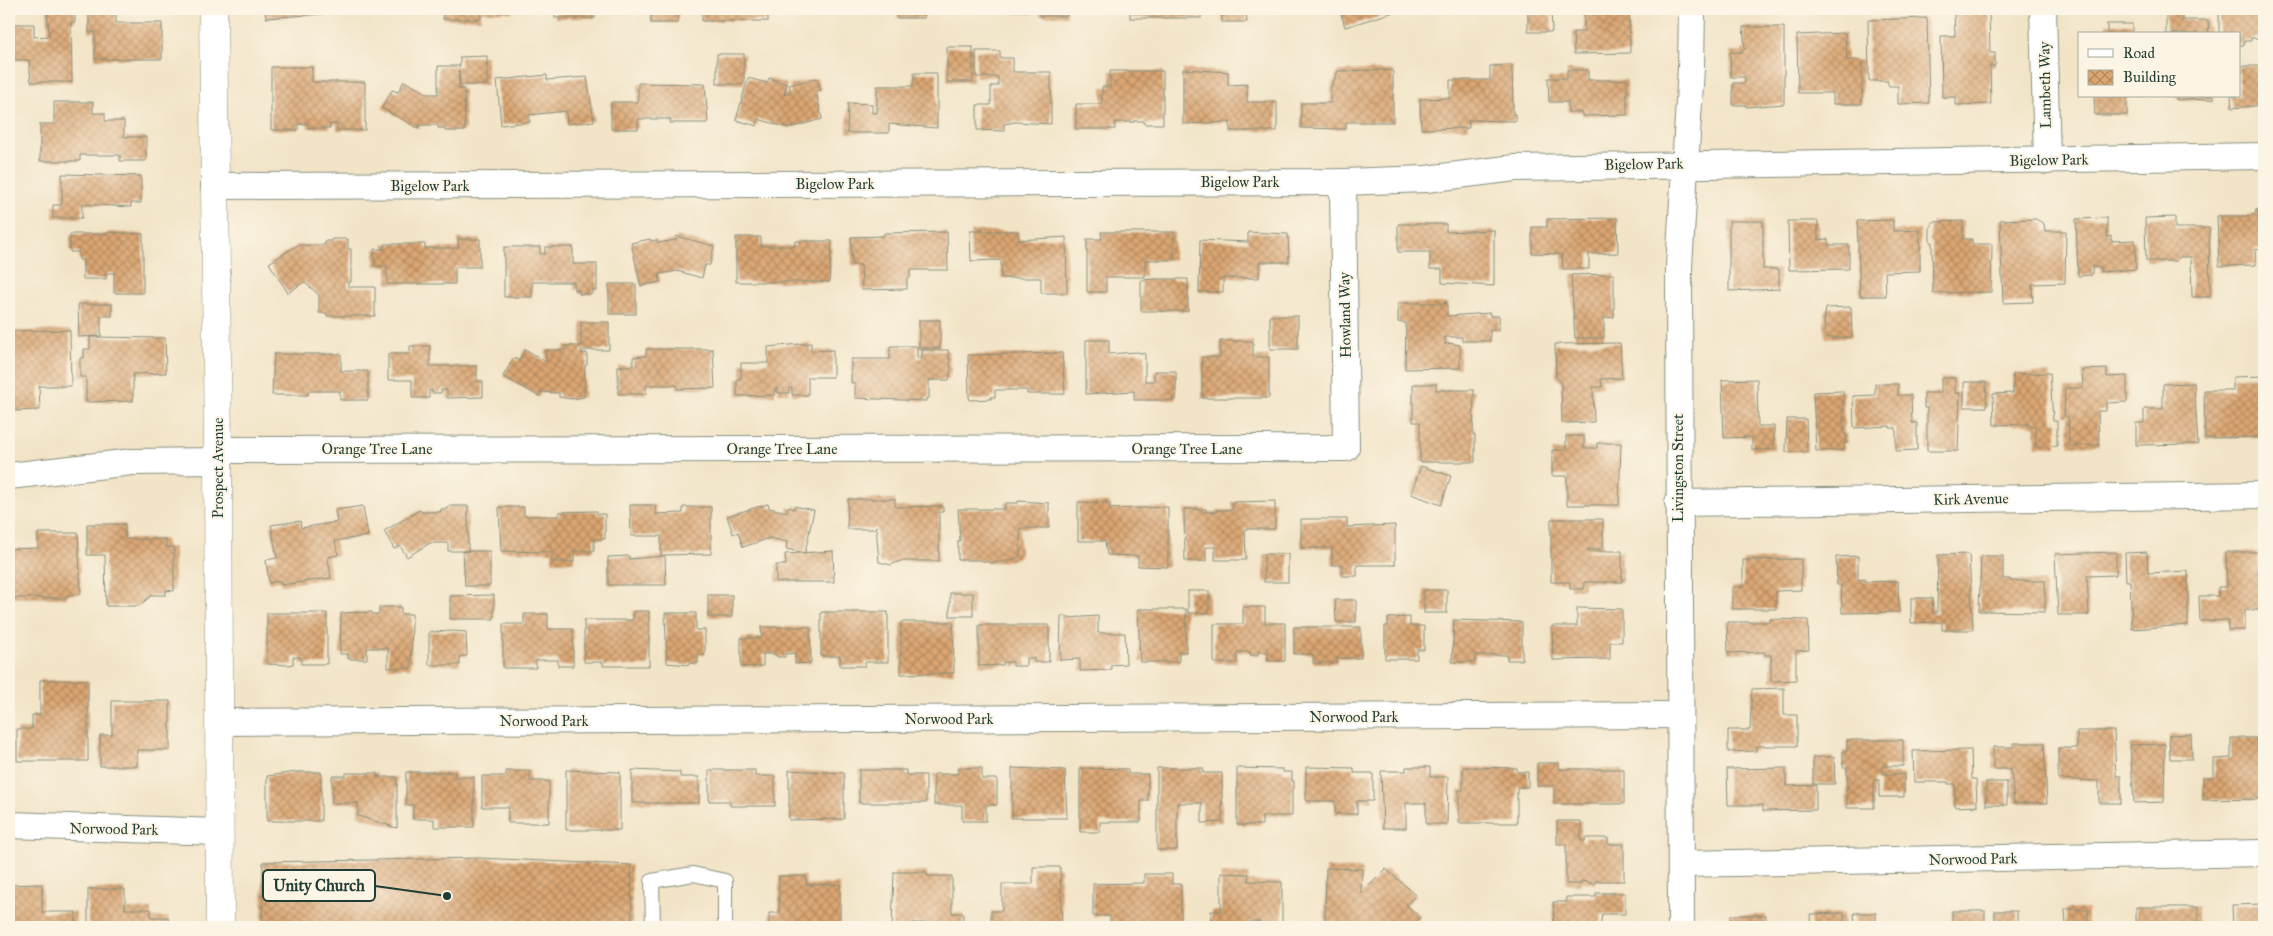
<svg xmlns="http://www.w3.org/2000/svg" width="2273" height="936" viewBox="0 0 2273 936" font-family="'IM FELL Great Primer',serif">
	<style>
		.building { fill: url(#building-cross-hatch) }
		.lines { fill: none; stroke-linecap: round; stroke-linejoin: round }
		.service-casing { stroke: #88907e; stroke-width: 16 }
		.minor-casing { stroke: #88907e; stroke-width: 28 }
		.secondary-casing { stroke: #88907e; stroke-width: 29 }
		.service { stroke: #fff; stroke-width: 14 }
		.minor { stroke: #fff; stroke-width: 26 }
		.secondary { stroke: #fff; stroke-width: 28 }
		.labels { text-anchor: middle; dominant-baseline: central; stroke-width: 4; stroke-linejoin: round; paint-order: stroke }
		.street-label { font-size: 15px; fill: #1f3d34; stroke: #fcf5e5 }
		.leader { fill: none; stroke: #1f3d34; stroke-width: 2 }
		.callout-dot { fill: #1f3d34; stroke: #fcf5e5; stroke-width: 2 }
		.callout { fill: #fcf5e5; stroke: #1f3d34; stroke-width: 2 }
		.callout-label { font-size: 16px; text-anchor: middle; font-weight: bold; fill: #1f3d34 }
	</style>
	<defs>
		<pattern id="building-cross-hatch" width="8" height="8" patternUnits="userSpaceOnUse" patternTransform="scale(1.25)"><rect width="8" height="8" fill="#dba672"/><path d="M0 0l8 8M0 8l8-8" fill="none" stroke="#b1885e"/></pattern>
	</defs>
	<rect width="100%" height="100%" fill="#fcf5e5"/>
	<filter id="ink" filterUnits="userSpaceOnUse"><feTurbulence type="fractalNoise" baseFrequency=".02" numOctaves="2"/><feDisplacementMap in="SourceGraphic" scale="10" xChannelSelector="R" yChannelSelector="G"/><feConvolveMatrix kernelMatrix="1 2 1 2 8 2 1 2 1" color-interpolation-filters="sRGB"/></filter>
	<filter id="wash" filterUnits="userSpaceOnUse"><feTurbulence type="fractalNoise" baseFrequency=".0096" numOctaves="4" result="noise"/><feDisplacementMap in="SourceGraphic" scale="20" xChannelSelector="R" yChannelSelector="G"/><feGaussianBlur stdDeviation="1.12" result="paint"/><feColorMatrix in="noise" values="0 0 0 0 0 0 0 0 0 0 0 0 0 0 0 0 0 1.4 0 .05"/><feComposite in="paint" operator="in"/></filter>
	<g filter="url(#wash)">
		<rect width="100%" height="100%" fill="#f2e4c7"/>
		<g id="blocks">
			<g class="building">
				<path d="M47,9h28v13h-4l1,60h-41l-2,-22h-20v-36h25v13l15,-1z"/>
				<path d="M89,9h27v14h46v36h-67v-27h-6z"/>
				<path d="M265,9h57v5l-56,4z"/>
				<path d="M443,9h67v3h-29v7h-38z"/>
				<rect x="555" y="9" width="40" height="9"/>
				<path d="M608,9h71v3l-2,11h-26v-10h-43z"/>
				<rect x="702" y="9" width="66" height="12"/>
				<path d="M786,9h71v2l-71,1z"/>
				<path d="M867,9h72v2h-15v7h-27v-7h-30z"/>
				<rect x="958" y="9" width="70" height="2"/>
				<rect x="1040" y="9" width="27" height="7"/>
				<rect x="1130" y="9" width="71" height="9"/>
				<path d="M1222,9h36v1l-12,1 1,11h-25z"/>
				<path d="M1340,9h64l-59,18z"/>
				<path d="M1528,9h23l1,23h-24z"/>
				<path d="M1584,9h45l1,44 -56,1 -1,-22h11z"/>
				<path d="M2219,9h31v5h9v24h-8v3h-7v4h-5v-11h-20z"/>
				<path d="M1954,12h35l1,41h5v13h-5l1,38 -35,1v-8h-14l-1,-61h14z"/>
				<path d="M2166,13h16v7h26l1,14h-43z"/>
				<path d="M1927,18l2,85 -31,1v-18h-10v-5h-19l-1,-61z"/>
				<rect x="2107" y="24" width="25" height="10"/>
				<path d="M1743,27h41v77l-38,3v-2h-13v-22h12v-6h-14l-1,-25h12v-3h3z"/>
				<path d="M1845,33l2,27h15v44h-29v-11h-35l-1,-58z"/>
				<rect x="947" y="47" width="26" height="35"/>
				<path d="M976,51h24v7h13v14h38v52l-36,-2 -11,2v7l-27,-1v-25h14v-19h7v-9h-22z"/>
				<rect x="717" y="54" width="27" height="30"/>
				<path d="M487,56v29h-27l-1,-15v19h5l1,42h-20v-3h-7v-3h-18l-2,3 -36,-20 10,-18 6,2 6,-11 24,13h10v-28h22v-9z"/>
				<path d="M2262,63h2v42l-32,3 -1,-12h8v-30h23z"/>
				<path d="M1512,65l1,49h2l1,7 -48,-1 1,8 -48,1 -1,-30 30,-1v-18h40v-14z"/>
				<path d="M271,67h41v15h53v48h-28v-6h-7v4h-22v-4h-10v6h-27z"/>
				<path d="M1183,69l45,3v13l19,-1v18h30v29h-47v-9l-47,2z"/>
				<path d="M1381,70l12,1v51h-47v7l-45,-1v-25h29l1,-16 7,-16z"/>
				<path d="M1567,70h21v10h39v35l-45,1v-4h-14v-10h-19l-1,-24h19z"/>
				<path d="M1110,71h53v53h-19v-3h-10v1h-19v7h-39v-25h26v-17h8z"/>
				<path d="M914,73h23v55l-48,-4v9h-42l1,-30 24,1v9h5v-27h36z"/>
				<path d="M547,75v5l40,-3 7,44 -27,3 -1,-13 -37,4 1,7 -29,3 -4,-45z"/>
				<path d="M748,78l19,5 2,-5 18,6 -3,11 7,-2 -2,-8 28,-7 4,12 -5,1 6,28 -33,9 -31,-9 -1,7 -21,-6z"/>
				<path d="M638,83l67,1 3,39h-38l1,-4h-33v10h-27v-27h27z"/>
				<path d="M2094,96h33v19h-32z"/>
				<path d="M2176,96h38v3l-37,1z"/>
				<path d="M54,102h39v11h12v8h19v16h22v24h-26v-6h-40v6h-40v-37h14z"/>
				<path d="M62,174l79,2v27h-10v4l-49,-3v14h-29v-13h9z"/>
				<path d="M2264,209v39l-9,1 1,16 -37,1 -2,-50h29l10,-2v-4z"/>
				<path d="M2175,217v11h34l1,69h-18l-1,-40h-11l-4,4h-30l-1,-43z"/>
				<path d="M1617,218l1,35 -29,1v15h-26l-1,-15 -30,-1v-26h15v-8z"/>
				<path d="M2107,218v19l4,-1v5l24,-1 1,29 -35,3v-5h-9v8l-14,1 -2,-57z"/>
				<path d="M2036,219l8,5 1,7h21l-1,52 -33,1 1,18 -30,1 -3,-83z"/>
				<path d="M1893,220v11l27,-1v41l-35,1 1,24h-26l-3,-75z"/>
				<path d="M1729,221h34v48h16v20l-50,2z"/>
				<path d="M1788,221h30v19l10,-1v6h21v24l-60,1z"/>
				<path d="M1963,221v18h9v5h20l-1,48 -58,1 -1,-51h-2v-16h2v-4z"/>
				<path d="M1398,224h48v8l48,-2v56l-52,-3v-14h-12v-17h-32z"/>
				<path d="M970,231h48l1,9 47,-3 1,56h-26v-15h-40v-18l-30,1z"/>
				<path d="M108,232l35,2v59h-29v-20h-8v6h-23v-19h-4v-8h-9v-18h38z"/>
				<path d="M947,232l1,38h-38v8h-3v11l-45,1 -1,-25h-9l-1,-28 33,-1v-3z"/>
				<path d="M1101,232h73v28h-29v17h-39v15h-19v-53h15z"/>
				<path d="M1248,232l40,2 1,28h-30v16h-36v14h-24l1,-52 48,2z"/>
				<path d="M676,236l38,10 -4,19h-5l-3,13 -25,-7 -18,3 1,8 -19,4 -10,-43 19,-4 1,2 6,-1 1,3 18,-3z"/>
				<path d="M736,237h25v9h34v-5h37l-3,41h-93z"/>
				<path d="M332,239h16v10h3v33h-3v5h27v29h-48v-3h-8v-18l-15,-13 -16,11 -19,-30 29,-18h27v-4h7z"/>
				<path d="M458,239h22v28h-25v17h-68v-18h-12l-1,-17h11l-1,-5h41v4h33z"/>
				<path d="M504,247h36v7h5v-7h28v17h24v26h-5v4h-13v-4h-5v-8h-42v15h-28z"/>
				<path d="M1614,274v43l-10,1v20h-29l-4,-63z"/>
				<path d="M1157,279h31v32h-47v-31z"/>
				<rect x="609" y="284" width="27" height="30"/>
				<path d="M1398,303h49v13l43,-3v3h9v14h-9v11h-28v-4h-17v8l2,-2 13,2v23l-55,1 1,-46 -8,-1z"/>
				<path d="M78,304h34v12h-11v20l-22,1z"/>
				<path d="M1851,307l1,30 -26,1 -2,-15 2,-15z"/>
				<rect x="1270" y="316" width="28" height="33"/>
				<rect x="919" y="320" width="21" height="28"/>
				<path d="M581,322h28v28h-28v3h6v12h-2l-1,32 -13,2 -12,-2v-4l-19,-1v5l-37,-21 11,-18 5,3 6,-12 21,13v-12h18v-4h17z"/>
				<path d="M70,330l1,56h-32l1,24 -31,1v-80z"/>
				<path d="M90,337l75,1 1,35 -33,1v27l-47,1v-25h-6v-19h4v-9h6z"/>
				<path d="M1086,340h23v14l28,-2 8,2v27h9v-10h22v29h-42v-9l-48,3z"/>
				<path d="M1220,341h33v16h16v41h-67v-41h18z"/>
				<path d="M811,343v8l22,-1v27h-25v18h-16v-7h-3v5h-11v-5h-3v7l-38,1v-17h4v-16h27v-16z"/>
				<path d="M1620,343l2,35 -21,1 1,8h-9l1,35 -32,1 -1,-41 -5,-6 -1,-32z"/>
				<path d="M410,346h20v20h47v15h6v16l-36,1v-8h-6v3h-9v-3h-3v8h-17v-18h-24v-26h22z"/>
				<path d="M890,346h27v12h5v-8h26l3,19 -2,11h-20v18h-3v3l-71,-3v-15h-4v-24h39z"/>
				<path d="M646,349h67l2,39 -38,1v-4h-31v9h-28v-28h15v-9l13,-1z"/>
				<path d="M1062,353l3,41h-38v-4h-32v7h-4v2l-21,1 -1,-3 -1,-42z"/>
				<path d="M274,354h67v17h27v29h-28v-9h-32v4h-36z"/>
				<path d="M2107,369v8l20,-1v26l-21,1v8h-8l1,34 -30,1 -1,-30h-4l1,-28h18l-1,-18z"/>
				<path d="M2050,373l3,48h4v25l-21,1 -1,-21h-6v-2l-35,1 -1,-31 20,-1v-19z"/>
				<path d="M2263,376l1,61 -59,1 -1,-48h29v-13z"/>
				<path d="M1941,378h14v15h5l-2,58h-31v-43h-3v-15h17z"/>
				<path d="M1757,379l1,47h16v23l-22,1v-13l-28,1 -2,-58z"/>
				<path d="M1964,382h22l1,25h-23z"/>
				<path d="M2194,383l4,61 -62,1v-22h8v-14h19v-25z"/>
				<path d="M1413,384h23v6h38l-1,45h2v27h-55v-40h-7z"/>
				<path d="M1875,384h23v11h13l1,28h5v27l-21,1v-23h-6v-2l-36,2 -1,-32 22,-1z"/>
				<path d="M1843,391l1,43h2l1,9h-3v7l-28,1 -3,-59z"/>
				<path d="M1787,419h19l1,33h-21z"/>
				<path d="M1566,436h18v12h13v-5h24l-2,62h-52v-29h-15v-26h14z"/>
				<path d="M1421,466l30,10 -10,29 -30,-11z"/>
				<path d="M848,499h47v8l48,-1v6h-4v49h-39l-9,4 -12,-3 -3,-36 -1,3h-28z"/>
				<path d="M1018,501l31,2v25h-29v28l-7,4 -21,3 -13,-3h-21v-19h2l-2,-32h47v-6h13z"/>
				<path d="M1275,501v28h-30l1,31h-31v-13h-9v14h-21l-1,-52h22v3h11v-2h16l-1,-8z"/>
				<path d="M1078,502l32,1v6l58,-2v60l-30,-1v-10l-31,-1 -2,-14h-27z"/>
				<path d="M768,504l1,4 18,4 1,-5 6,2v-3l20,4 -9,43 -19,-4 1,-7 -17,-4 -27,9 -5,-15 -5,2 -6,-18z"/>
				<path d="M630,505h25l1,9 27,-1v-6h28v47l-50,1v-19h-30z"/>
				<path d="M363,506l5,30 -33,5 3,14 -10,2 3,21 -50,7 -1,-4 -11,2 -3,-23 11,-2 -6,-33 29,-4 1,7 36,-6 -2,-12z"/>
				<path d="M448,506h20v45h-20v-8h-18l-23,14 -7,-11 -6,3 -10,-18 36,-21 2,2h19v-3h7z"/>
				<path d="M499,507h25v9h35v-4l38,-1v3h8v25h-11v12h-20v11h-22v-10l-51,-1z"/>
				<path d="M1301,519h46v8l48,-2v40h-38v11h-15v-11h-10v-17h-31z"/>
				<path d="M1551,519h52v30h-15v2h34v31h-38v7h-14v-7h-19z"/>
				<path d="M87,524h38v15h41v8h8v44l-8,-1v5h-14l-13,11h-33l-1,-51h-18z"/>
				<path d="M38,533h40l3,61 -14,1v3h-58v-49l29,-1z"/>
				<path d="M463,551h27v35h-25z"/>
				<path d="M833,551l1,31h-58v-17h10l-1,-11z"/>
				<path d="M2116,552v23l-29,1 2,39h-31l-3,-61z"/>
				<path d="M2147,552l1,21 40,-2v54l-56,4 -2,-48h-4l-1,-28z"/>
				<path d="M2226,552h32l2,58h-15v20h-17v-10l-28,1 -1,-25h19v-9h9z"/>
				<rect x="1264" y="554" width="24" height="28"/>
				<path d="M1969,554l4,76h-31v-8l-31,1v-25h21l1,15h4l1,-58z"/>
				<path d="M629,556v3l36,-3 1,29h-58v-28z"/>
				<path d="M1858,556v24l7,-1v3l33,-1 1,31 -57,1 -1,-28h-4l-1,-28z"/>
				<path d="M1981,556h22v23h7v2h35v31l-66,-1z"/>
				<path d="M1801,559v31l-25,1v18h-44v-22h11v-27z"/>
				<rect x="1424" y="590" width="23" height="23"/>
				<rect x="1188" y="591" width="21" height="22"/>
				<rect x="950" y="593" width="23" height="23"/>
				<path d="M494,595v24h-44v-23z"/>
				<rect x="708" y="595" width="24" height="22"/>
				<path d="M1335,600h21v22h-20z"/>
				<path d="M379,607h22v7h11l-1,54h-23v-20h-21v11h-19v-5h-8l1,-41 31,-1v2h7z"/>
				<path d="M1243,607h22v16h20v38h-17v-9h-10v3h-8v-3h-13v11h-23v-39h29z"/>
				<path d="M1577,608l45,1v33h-12v17l-57,1 -1,-34h25z"/>
				<path d="M1138,609h48v43h-7v10h-39z"/>
				<path d="M633,611h16v55h-46v-4h-19v-42h49z"/>
				<path d="M821,612h67v50h-23v4h-25v-10h-19z"/>
				<path d="M267,613h60v51h-26v-7h-8v7l-4,1 -22,-1z"/>
				<path d="M665,613h31v17h9v25h-7v8h-9v2l-22,-2z"/>
				<path d="M524,614h24v15h25v37h-15v-6h-22v8h-33v-44h21z"/>
				<path d="M1061,616h6v2l31,-2v17h27l1,31 -15,1v5l-31,1v-12l-20,1z"/>
				<path d="M1410,617v9h14v24h-7v9h-32v-33h3v-8z"/>
				<path d="M1770,619l38,1 1,30 -13,1v29l-25,1v-26h-6v-3l-37,1 -1,-31h43z"/>
				<path d="M1454,620l68,2v38h-15v-5h-32v7h-23z"/>
				<path d="M901,622h52l1,51 -53,1z"/>
				<path d="M979,625h70v37h-15v-4h-8v8h-13v-4h-10v3l-24,1z"/>
				<path d="M761,627h49l1,36 -16,1v-11l-10,1v3h-8l-1,-3h-13v12l-22,1v-29h21z"/>
				<path d="M1294,627h67v31h-24v5h-24v-9h-19z"/>
				<path d="M454,631l12,1 1,24h-7v9h-31v-33z"/>
				<path d="M40,680h48v81h-71v-32h15v-14h8z"/>
				<path d="M1784,688v27h13v31h-41v5l-28,1v-22h22l2,-41z"/>
				<path d="M112,701h58v49h-33v16h-37v-31h12z"/>
				<path d="M2077,731h37l2,45h5v27h-22v-22l-41,-2v-31h19z"/>
				<path d="M2191,734l1,25h-22l-1,-24z"/>
				<path d="M2231,738h30l3,61 -61,1v-23h11v-18l17,-1z"/>
				<path d="M1847,740h56v26h-20v8h21v23h-25v-17h-5v28h-27v-41h-4v-16h4z"/>
				<path d="M2013,743h31l3,60h-33l-3,-34h-18v-22h20z"/>
				<path d="M2165,744l-1,58 -30,1 -4,-58z"/>
				<path d="M1971,750l1,29h4l1,27 -22,1v-23h-7v-2h-34l-1,-31z"/>
				<path d="M1813,757h21l1,27h-22z"/>
				<path d="M1537,763h22v6h65v35h-70v-18h-17z"/>
				<path d="M1306,767l48,1v5h19v28h-16v13h-22v-13h-29z"/>
				<path d="M1406,767h24v10h18l-1,47h-21v-21h-20v25h-23l-2,-57h25z"/>
				<path d="M1463,767l54,1v4h11v15h-11v36h-58v-33h4z"/>
				<path d="M958,768h24v11h15v26h-11v16h-24v-16h-28v-31h24z"/>
				<path d="M1012,768l53,2 2,48h-55z"/>
				<path d="M1080,768l48,1v5h20v27h-7v21h-41v10h-20z"/>
				<path d="M1157,768h46v5h19v49l-20,1v-20h-25v47h-20z"/>
				<path d="M1237,768l46,1v3h9v9h2v8h-2v27h-30v9h-25z"/>
				<path d="M1786,768v18l30,-1v25l-53,1v-6h-35l-1,-36z"/>
				<path d="M566,770l54,2v58h-54z"/>
				<path d="M632,770l48,2v5h19v26h-67z"/>
				<path d="M709,770h46v6h20v30h-45v-5h-21z"/>
				<path d="M789,770l55,3v46l-55,1z"/>
				<path d="M859,770h47v5h20v28h-67z"/>
				<path d="M506,771h24v10h19v42h-41v-16h-26v-31h24z"/>
				<path d="M297,772h24v49h-54v-45z"/>
				<path d="M406,772h49v5h19v50h-40v-8h-21v-14h-7z"/>
				<path d="M346,773h31v4h20v51l-39,-12v-13h-26v-27h14z"/>
				<rect x="1986" y="782" width="21" height="23"/>
				<path d="M1557,821h24v20h4v-3h23v6h16v37h-29v3l-14,-3v3h-15v-40h-9z"/>
				<path d="M479,858l152,7 1,62h-370l1,-65z"/>
				<path d="M1033,867h27l2,60h-71v-16h11v-27h31z"/>
				<path d="M1326,868l36,1 -1,25 25,-25 30,26 -10,10 14,12 -8,10h-68l-7,-5 -12,-1z"/>
				<path d="M894,872h33v4h25v37h11v14h-39v-4h-11v4h-21z"/>
				<path d="M1221,873l28,1 -1,7 34,1v45l-22,-1v-4h-11v5h-39l1,-16h10z"/>
				<path d="M1144,874h28v10h9v43h-71v-11h-17v-32l51,-1z"/>
				<path d="M779,876h27v9l34,-1v43h-71v-14h10z"/>
				<path d="M42,884v28h34v15h-67v-42z"/>
				<path d="M88,889h37v20h26v8h17l1,10h-81z"/>
				<path d="M1596,893h29v21h-23l-2,13h-46l-1,-25h13v-5h30z"/>
				<path d="M2264,904v23h-31l-1,-22z"/>
				<path d="M2136,907h62v20h-60l-2,-2z"/>
				<path d="M2065,909h23v18h-22z"/>
				<rect x="1952" y="911" width="33" height="16"/>
				<rect x="1995" y="911" width="22" height="16"/>
				<path d="M1844,913v14h-33l-1,-13z"/>
				<path d="M1854,913h22v14h-21z"/>
				<rect x="1731" y="915" width="35" height="12"/>
			</g>
		</g>
	</g>
	<g filter="url(#ink)">
		<use href="#blocks" fill-opacity="0" stroke="#88907e" stroke-width="1"/>
		<g class="lines">
			<g class="service-casing">
				<path id="service" d="M653,927l-1,-46 41,-7 32,7v46"/>
			</g>
			<g class="minor-casing">
				<g id="minor">
					<path d="M2043,9l4,152"/>
					<path d="M214,186l1129,-4 83,-3 89,-11 749,-12"/>
					<path d="M218,450l1128,-2 -3,-266"/>
					<path d="M9,476l123,-14 86,-1"/>
					<path d="M1678,503l586,-8"/>
					<path d="M220,722l1459,-7"/>
					<path d="M9,825l210,7"/>
					<path d="M1681,864l583,-11"/>
					<path d="M1681,927l-2,-660 12,-199 1,-59"/>
				</g>
			</g>
			<g class="secondary-casing">
				<path id="secondary" d="M213,9l5,441 2,477"/>
			</g>
			<use href="#service" class="service"/>
			<use href="#minor" class="minor"/>
			<use href="#secondary" class="secondary"/>
		</g>
	</g>
	<g class="labels">
		<g class="street-label">
			<text transform="translate(2045 85) rotate(-91)">Lambeth Way</text>
			<text transform="translate(2049 160) rotate(-1)">Bigelow Park</text>
			<text transform="translate(1644 164) rotate(-1)">Bigelow Park</text>
			<text x="1240" y="182">Bigelow Park</text>
			<text x="835" y="184">Bigelow Park</text>
			<text x="430" y="186">Bigelow Park</text>
			<text transform="translate(1345 315) rotate(-91)">Howland Way</text>
			<text x="377" y="449">Orange Tree Lane</text>
			<text x="782" y="449">Orange Tree Lane</text>
			<text x="1187" y="449">Orange Tree Lane</text>
			<text transform="translate(218 468) rotate(-90)">Prospect Avenue</text>
			<text transform="translate(1678 468) rotate(-90)">Livingston Street</text>
			<text transform="translate(1971 499) rotate(-1)">Kirk Avenue</text>
			<text x="1354" y="717">Norwood Park</text>
			<text x="949" y="719">Norwood Park</text>
			<text x="544" y="721">Norwood Park</text>
			<text transform="translate(114 829) rotate(1)">Norwood Park</text>
			<text transform="translate(1973 859) rotate(-1)">Norwood Park</text>
		</g>
	</g>
	<path class="leader" d="M447 896L375 886"/>
	<circle class="callout-dot" cx="447" cy="896" r="5"/>
	<rect class="callout" x="263" y="870" width="112" height="31" rx="5"/>
	<g class="callout-label">
		<text x="319" y="891">Unity Church</text>
	</g>
	<rect width="2273" height="936" fill="none" stroke="#fcf5e5" stroke-width="30"/>
	<rect x="2078" y="32" width="162" height="65" fill="#fcf5e5" stroke="#a4ab9e"/>
	<rect x="2088" y="49" width="25" height="8" fill="#ffffff" stroke="#a4ab9e"/>
	<text x="2123" y="58" font-size="15" fill="#1f3d34">Road</text>
	<rect x="2088" y="70" width="25" height="15" fill="url(#building-cross-hatch)" stroke="#a4ab9e"/>
	<text x="2123" y="82" font-size="15" fill="#1f3d34">Building</text>
</svg>
